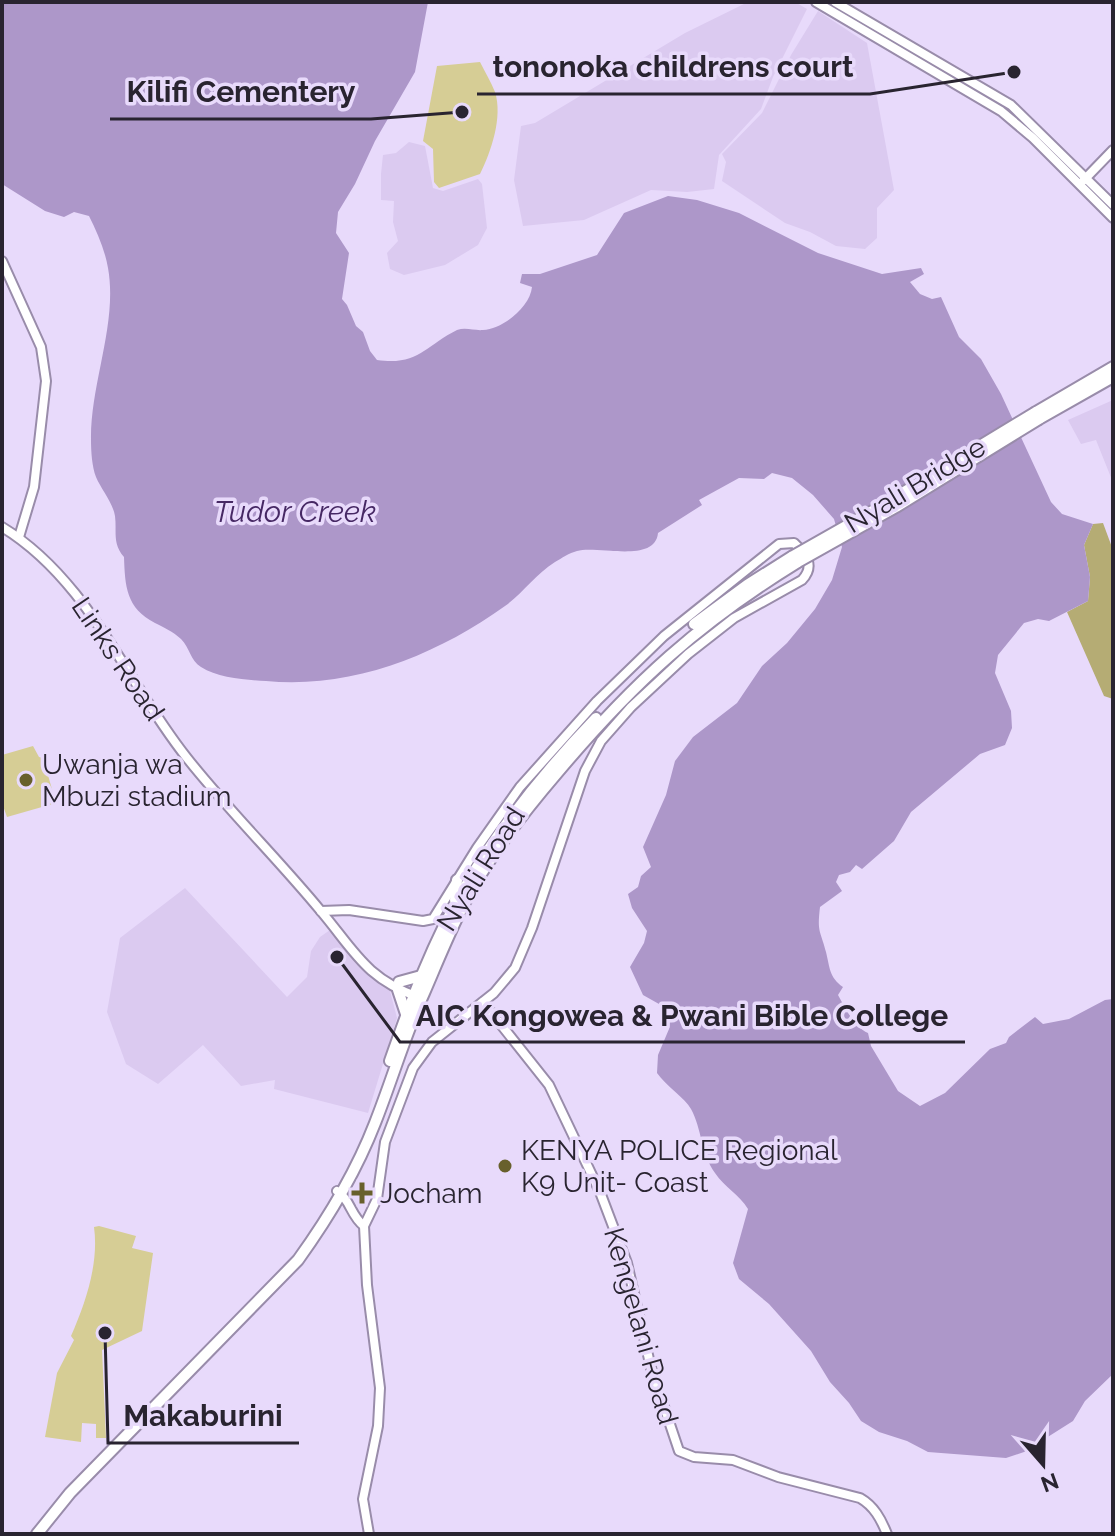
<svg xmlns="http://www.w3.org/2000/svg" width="1115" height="1536" viewBox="0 0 1115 1536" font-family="Raleway,sans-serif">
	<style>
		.built { fill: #dbcaf0 }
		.green { fill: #d6cd95 }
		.forest { fill: #b5ac74 }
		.water { fill: #ad97c9 }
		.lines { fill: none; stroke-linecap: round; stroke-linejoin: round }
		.secondary-casing { stroke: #998caa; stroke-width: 12 }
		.highway-casing { stroke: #998caa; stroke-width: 14 }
		.secondary { stroke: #fff; stroke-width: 8 }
		.highway { stroke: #fff; stroke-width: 10 }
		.highway-bridge-casing { stroke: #998caa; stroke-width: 14; stroke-linecap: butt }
		.highway-bridge { stroke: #fff; stroke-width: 10 }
		.poi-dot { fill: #68602c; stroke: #e8dafb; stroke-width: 3 }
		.labels { text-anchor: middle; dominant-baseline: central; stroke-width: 7; stroke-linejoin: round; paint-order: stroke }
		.street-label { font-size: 28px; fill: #292430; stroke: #e8dafb }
		.poi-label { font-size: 28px; fill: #292430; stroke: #e8dafb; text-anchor: start }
		.water-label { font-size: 30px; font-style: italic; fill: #462864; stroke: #e8dafb }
		.leader { fill: none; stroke: #292430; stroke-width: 3 }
		.callout-dot { fill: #292430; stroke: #e8dafb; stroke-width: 3 }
		.callout-label { font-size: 30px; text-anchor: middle; font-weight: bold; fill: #292430; stroke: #e8dafb; stroke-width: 7; stroke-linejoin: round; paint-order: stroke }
	</style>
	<rect width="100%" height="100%" fill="#e8dafb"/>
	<g class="built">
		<path d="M748,2h47l12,7 -34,68 -12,32 -42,46 -5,34 -27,3 -36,-2 -67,30 -61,6 -9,-46 7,-54 14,-3 150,-90z"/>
		<path d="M818,11l49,32 27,147 -17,18v30l-12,11 -29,-3 -26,-14 -25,-9 -63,-42 4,-19 -4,-8 40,-41 29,-58z"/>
		<path d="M409,142l16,4 8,42 10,3 35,-12 4,5 5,44 -9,17 -33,20 -41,10 -14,-6 -3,-16 11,-12 -5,-19 1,-21 -13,-1v-26l2,-19 13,-2z"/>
		<path d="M1113,400v80h-1l-16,-40 -15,4 -13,-24z"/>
		<path d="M185,888l102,109 20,-20 4,-26 9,-14 10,-7 33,38 27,23 7,27 -29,95 -94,-24 1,-9 -34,6 -38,-41 -45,39 -32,-20 -19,-52 13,-74z"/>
	</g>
	<g class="green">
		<path d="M480,62c5,10 11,20 15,30 8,25 -4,60 -15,82l-41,14 -5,-6 -1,-33 -10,-8 14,-75z"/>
		<path d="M33,746l6,11 4,1 13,45 -49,14 -5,-14v-48z"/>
		<path d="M99,1226l37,10 -4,12 21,5 -11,78 -40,19 4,88h-10v-14l-14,-1 -1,19 -36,-5 12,-64 17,-33 -3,-4c15,-34 28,-73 23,-109z"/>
	</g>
	<path class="forest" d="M1103,523l10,27v149l-9,-3 -37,-84 21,-11 2,-24 -6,-32 9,-21z"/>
	<path class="water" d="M2,2h426l-13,70 -40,69 -20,43 -17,28 -2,21 13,20 -7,46 5,6 9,21 7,6 7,19 7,9c41,6 48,-14 80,-30 9,-3 18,1 26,0 20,-1 47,-23 49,-43l-12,-4 2,-9h18l57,-19 27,-42 44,-17 29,4 42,13 79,40 64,21 39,-6 3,6 -14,8 10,12 12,5 9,-2 18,40 22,22 20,35 50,108 11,12 31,10 -9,21 6,32 -2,24 -39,20 -11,-2 -14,4 -26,32 -3,18 16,38 1,17 -7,17 -25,9 -69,58 -17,29 -32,28 -6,-4 -6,7 -11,3 -3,7 6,9 -22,16c-3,26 0,22 6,45 4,16 3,25 17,35l-5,8c8,14 16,32 30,38l3,13 27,45 22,15 25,-13 45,-44 16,-6 3,-6 26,-20 8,7 26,-5 36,-19 8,-1v375l-28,27 -12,20 -49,31 -18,6 -78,-6 -21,-11 -28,-9 -18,-11 -12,-18 -19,-21 -19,-31 -42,-47 -30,-25 -6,-16 15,-54c-9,-15 -23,-21 -33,-36 -14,-19 -13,-44 -24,-64 -6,-11 -25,-23 -34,-36l1,-18 11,-26 -2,-15 -8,-10 -16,-9 -13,-28 14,-24 3,-12 -15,-23 -4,-14 10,-7 3,-11 10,-9 -8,-20 23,-52 9,-34 18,-24 44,-34 25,-37 25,-23 28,-34 17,-29 10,-33 -8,-28 -21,-24 -21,-17 -20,-5 -8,6 -25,-1 -40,22 3,5 -44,28c-3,31 -61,12 -81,18 -8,2 -15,7 -22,11 -19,12 -32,31 -50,44 -70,50 -153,83 -239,75 -20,-1 -48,-3 -65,-14 -11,-7 -11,-19 -20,-28 -9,-8 -16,-11 -26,-16 -29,-15 -30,-37 -31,-66 -12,-14 -7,-25 -9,-41 -2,-13 -14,-27 -19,-39 -4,-10 -5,-26 -5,-37 -1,-56 27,-117 17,-172 -3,-18 -11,-36 -19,-52l-15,-4 -10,5 -19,-6 -43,-27z"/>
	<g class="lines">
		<g class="secondary-casing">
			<g id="secondary">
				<path d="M816,2l185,109 32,27 80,80"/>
				<path d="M835,2l176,103 102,100"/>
				<path d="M1083,181l30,-31"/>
				<path d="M2,261l39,86 5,34 -12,106 -15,50"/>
				<path d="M2,527c87,53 124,155 185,231 42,53 90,100 133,152 34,40 45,68 98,87"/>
				<path d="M321,911l28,-1 74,11 10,-2 44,-71 43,-61 77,-86 67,-65 115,-92 15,-1c13,12 21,23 8,37l-68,38 -46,36 -57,53 -30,34 -16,30 -53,157 -17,40 -21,25 -62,49 -19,26 -28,74 -8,57 -13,27"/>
				<path d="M483,1002l66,83 51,107 27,71 24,105 28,83 15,6 39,3 45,17 82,21c14,8 21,21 27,36"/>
				<path d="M337,1191c14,9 13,24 27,35l3,59 13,103 -2,38 -15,73 6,35"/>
			</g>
		</g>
		<g class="highway-casing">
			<g id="highway">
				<path d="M1036,412l77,-45"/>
				<path d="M1039,419l74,-42"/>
				<path d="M694,624l53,-39 46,-29"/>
				<path d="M455,900l2,-20"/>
				<path d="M399,982l22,-6"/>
				<path d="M398,990l8,24"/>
				<path d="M390,1061c21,-60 43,-120 75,-174 36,-62 81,-117 131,-169"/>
				<path d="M37,1534l33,-41 228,-233c31,-43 58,-88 77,-137 17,-43 30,-88 49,-130 16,-37 31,-75 51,-109 24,-41 53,-77 83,-112 75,-89 141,-149 240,-210"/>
			</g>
		</g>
		<use href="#secondary" class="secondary"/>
		<use href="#highway" class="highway"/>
		<g class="highway-bridge-casing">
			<g id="highway-bridge">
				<path d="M793,556l83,-47 160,-97"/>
				<path d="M798,562l98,-55 143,-88"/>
			</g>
		</g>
		<use href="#highway-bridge" class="highway-bridge"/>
	</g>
	<g class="poi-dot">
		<circle cx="26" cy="780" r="8"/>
		<circle cx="505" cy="1166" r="8"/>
		<path d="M358 1181h8v8h8v8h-8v8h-8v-8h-8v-8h8z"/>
	</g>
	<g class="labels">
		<g class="street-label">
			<text transform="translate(915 485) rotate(-31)">Nyali Bridge</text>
			<text transform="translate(118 659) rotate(56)">Links Road</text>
			<text transform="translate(481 869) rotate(-58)">Nyali Road</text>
			<text transform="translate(641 1326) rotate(74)">Kengelani Road</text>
		</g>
		<g class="poi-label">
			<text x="42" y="764">Uwanja wa<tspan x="42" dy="32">Mbuzi stadium</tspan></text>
			<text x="521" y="1150">KENYA POLICE Regional<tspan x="521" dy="32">K9 Unit- Coast</tspan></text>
			<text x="380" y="1193">Jocham</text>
		</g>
		<g class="water-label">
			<text x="295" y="511">Tudor Creek</text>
		</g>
	</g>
	<path class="leader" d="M1014 72L870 94H477M462 112L371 119H110M337 957L400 1042H965M105 1333L108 1443H299"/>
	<g class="callout-dot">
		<circle cx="1014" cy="72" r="8"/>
		<circle cx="462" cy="112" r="8"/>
		<circle cx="337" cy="957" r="8"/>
		<circle cx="105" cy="1333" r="8"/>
	</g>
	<g class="callout-label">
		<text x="673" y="77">tononoka childrens court</text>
		<text x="241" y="102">Kilifi Cementery</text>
		<text x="682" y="1026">AIC Kongowea &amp; Pwani Bible College</text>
		<text x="203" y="1426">Makaburini</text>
	</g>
	<rect width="1115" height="1536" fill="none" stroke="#292430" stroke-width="8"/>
	<g transform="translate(1043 1464) rotate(160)" stroke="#e8dafb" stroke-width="6" paint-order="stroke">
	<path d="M0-6L14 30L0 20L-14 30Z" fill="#292430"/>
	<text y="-12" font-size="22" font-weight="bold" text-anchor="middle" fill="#292430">N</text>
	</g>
</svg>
